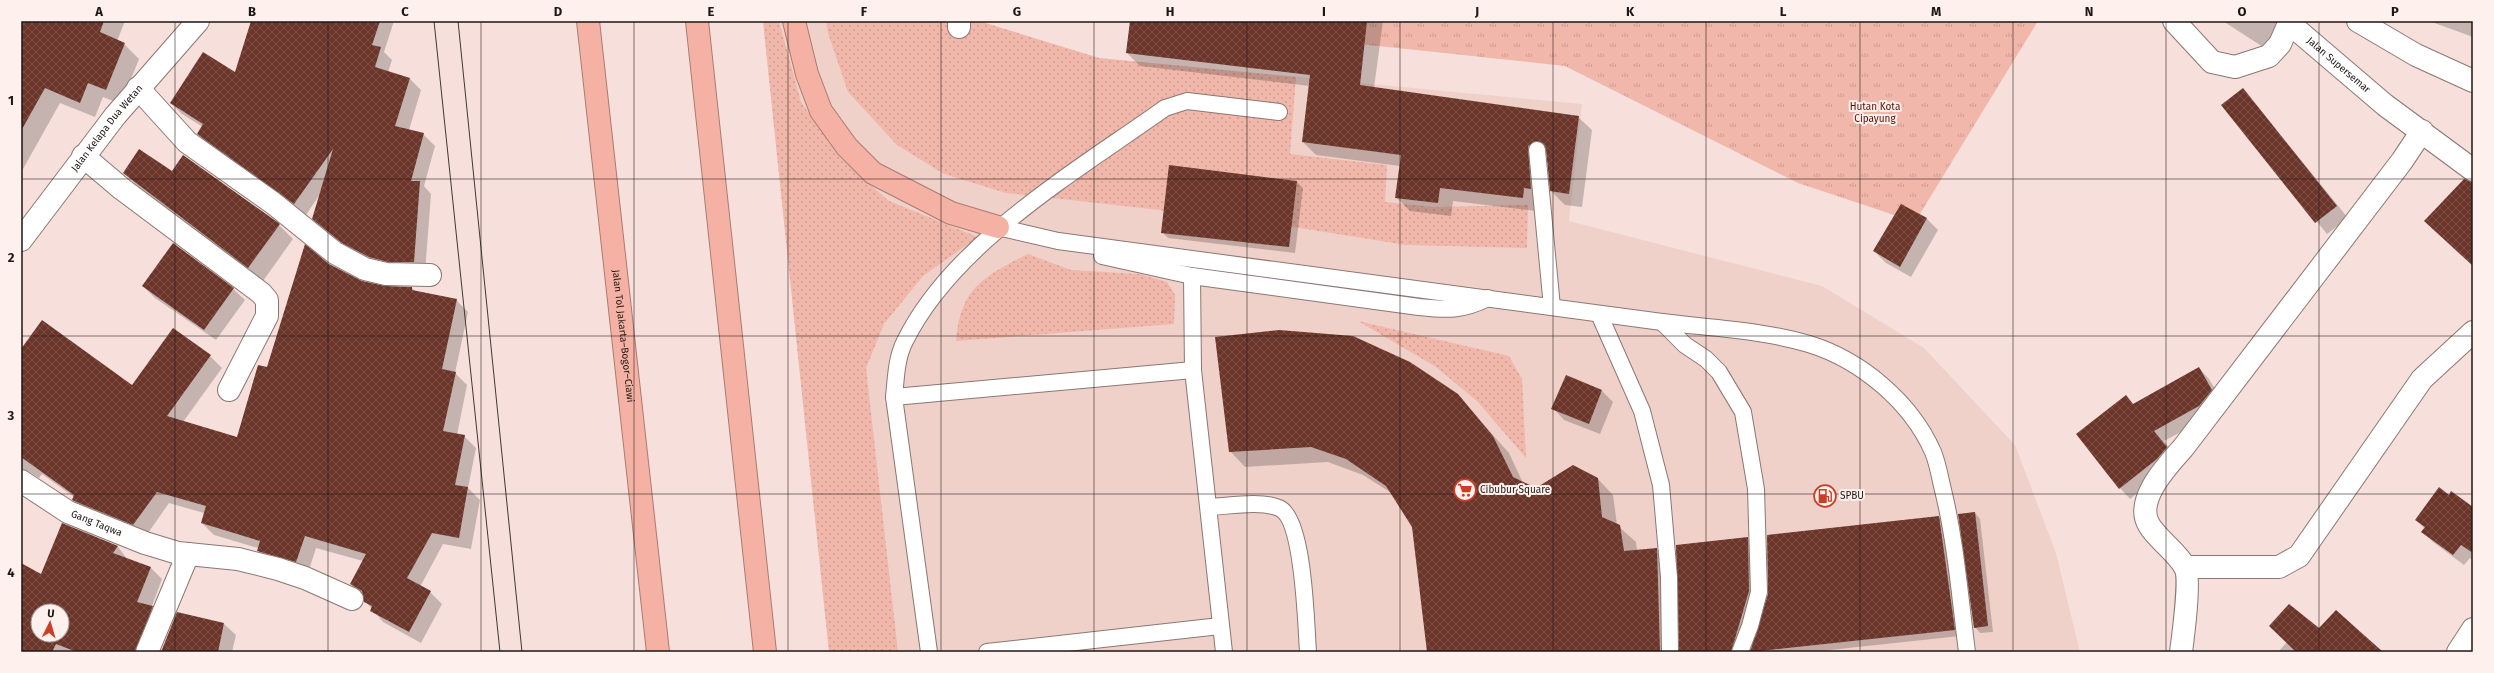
<svg xmlns="http://www.w3.org/2000/svg" width="2494" height="673" viewBox="0 0 2494 673" font-family="'Fira Sans',sans-serif">
	<style>
		.built { fill: #f0d1ca }
		.grass { fill: url(#grass-dots) }
		.park { fill: url(#park-tufts) }
		.shadow { fill: #0003; fill-rule: evenodd }
		.building { fill: url(#building-cross-hatch); fill-rule: evenodd }
		.lines { fill: none; stroke-linecap: round; stroke-linejoin: round }
		.service-casing { stroke: #8b7772; stroke-width: 18 }
		.minor-casing { stroke: #8b7772; stroke-width: 24 }
		.tertiary-casing { stroke: #8b7772; stroke-width: 24 }
		.motorway-casing { stroke: #a97b72; stroke-width: 24 }
		.service { stroke: #fff; stroke-width: 16 }
		.minor { stroke: #fff; stroke-width: 22 }
		.tertiary { stroke: #fff; stroke-width: 22 }
		.motorway { stroke: #f5b2a4; stroke-width: 22 }
		.tram { stroke: #403634; stroke-width: 1 }
		.grid { fill: none; stroke: #1d1614; stroke-width: 1; stroke-opacity: 0.55 }
		.labels { text-anchor: middle; dominant-baseline: central; stroke-width: 4; stroke-linejoin: round; paint-order: stroke }
		.street-label { font-size: 10px; fill: #1d1614; stroke: #fef0ed }
		.park-label { font-size: 10px; fill: #580d01; stroke: #fef0ed }
		.poi-label { font-size: 10px; fill: #1d1614; stroke: #fef0ed; text-anchor: start }
		.neatline { fill: none; stroke: #1d1614; stroke-width: 1.5 }
		.grid-label { font-size: 13px; text-anchor: middle; font-weight: bold; fill: #1d1614 }
	</style>
	<defs>
		<pattern id="grass-dots" width="8" height="8" patternUnits="userSpaceOnUse"><rect width="8" height="8" fill="#f1b7aa"/><path d="M2 2h.1M6 6h.1" fill="none" stroke="#ce9d91" stroke-width="1.8" stroke-linecap="round"/></pattern>
		<pattern id="park-tufts" width="24" height="20" patternUnits="userSpaceOnUse"><rect width="24" height="20" fill="#f1b7aa"/><path d="M3 7l-1-3M5 7V3M7 7l1-3M15 17l-1-3M17 17v-4M19 17l1-3" fill="none" stroke="#ce9d91"/></pattern>
		<pattern id="building-cross-hatch" width="8" height="8" patternUnits="userSpaceOnUse"><rect width="8" height="8" fill="#6b352a"/><path d="M0 0l8 8M0 8l8-8" fill="none" stroke="#7b4f46"/></pattern>
	</defs>
	<rect width="100%" height="100%" fill="#f7e0db"/>
	<path class="built" d="M763,21h216l120,37 483,46 -13,117 253,65 102,62 91,97 41,108 24,99h-1251z"/>
	<g class="grass">
		<path d="M763,21h16l22,81 40,57 48,42 89,36 -55,39 -39,48 -18,44 32,284h-69z"/>
		<path d="M826,21h153l120,37 197,19 -6,77 97,11 -2,37 48,5 95,-2 -1,43 -121,-3 -157,-25 -243,-27 -62,-19 -47,-29 -49,-53 -20,-59z"/>
		<path d="M1028,254l43,16 68,4 28,8 8,13 -1,29 -218,17c4,-53 28,-65 72,-87z"/>
		<path d="M1358,321l151,35 13,23 4,79 -49,-57 -41,-34z"/>
	</g>
	<path class="park" d="M1349,21h689l-123,201 -117,-39 -233,-117 -215,-23z"/>
	<g class="shadow">
		<path d="M21,21h104l-8,20 7,3 15,15 -18,45 -18,-7 -8,20 -35,-14 -37,66 -2,-1z"/>
		<path d="M252,21h142l-10,31 8,8 -4,12 22,7 11,11 -12,40 14,4 12,12 -11,40 7,8 -6,79 -25,-1 -46,-18 -41,-36 7,-24 -14,21 -97,-70 -11,-11 5,-7 -21,-13 -11,-11 65,-29z"/>
		<path d="M1131,21h252l-9,67 204,29 14,13 -10,77 -17,-2 -14,-14 -3,-36 -7,5 -5,51 -83,-10 -2,15 -41,-5 -14,-14 4,-31 -84,-11 -13,-13 7,-56 -170,-20 -13,-13z"/>
		<path d="M2223,21h61l-18,28z"/>
		<path d="M2429,21h44v16z"/>
		<path d="M2243,89l105,129 -21,16 -105,-129z"/>
		<path d="M173,172l106,53 14,14 -30,42 -125,-94 -14,-14z"/>
		<path d="M1297,182l6,6 -8,65 -127,-15 -6,-6z"/>
		<path d="M1901,205l26,14 11,11 -27,47 -25,-14 -12,-12z"/>
		<path d="M328,265l34,17 24,6h26l4,4 40,8 12,12 -13,61 12,12 -10,50 7,1 12,12 -8,40 12,12 -9,49 -28,-5 -23,43 10,5 12,12 -21,39 -38,-21 -32,-38 12,-23 -47,-13 -8,25 -38,-11 -12,-12v-2l-44,-13 -12,-12 2,-10 -35,-10 -23,33 -61,-25 -12,-12 1,-2 -32,-23 -3,4 -11,-7 -7,14v-133l112,34 40,-56 37,26 12,12 -39,54 54,16 31,-69z"/>
		<path d="M143,286l90,3 12,11 -29,40 -61,-42z"/>
		<path d="M2199,368l10,11 13,21 -13,17 -45,24 13,17 -10,11 -37,30 -10,-11 6,-92 8,9z"/>
		<path d="M1602,391l11,11 -13,32 -36,-14 -11,-12z"/>
		<path d="M1457,395l52,58 14,30 13,6 61,-11 16,17 4,30 19,17 1,9 20,-2 15,15 3,88h-247l-15,-125 -20,-33 -30,-19 -35,-13 -83,5 -15,-16z"/>
		<path d="M2449,496l24,12v52l-3,-2 -6,7 -31,-23 -10,-10 2,-3 -9,-9z"/>
		<path d="M1975,513l5,6 13,113 -13,1 -5,-6z"/>
		<path d="M1939,517l5,6 16,113 -149,16h-60l18,-58z"/>
		<path d="M63,524l55,23 10,13 22,7 12,12 -10,27 12,12 -14,34h-129v-88l20,11zM38,611h24v24h-24z"/>
		<path d="M1748,539l5,5 2,53 -16,55h-59z"/>
		<path d="M224,624l12,11 -4,17h-70z"/>
		<path d="M2319,629l62,23h-103l9,-10z"/>
	</g>
	<g class="building">
		<path d="M21,21h83l-4,11 25,11 -19,47 -18,-7 -8,20 -35,-15 -24,43z"/>
		<path d="M251,21h129l-8,24 9,2 -6,20 35,11 -15,48 29,7 -13,48h9l-6,81h-26l-19,-5 -27,-14 -30,-24 21,-70 -39,55 -97,-70 6,-10 -33,-21 33,-51 32,20z"/>
		<path d="M1130,21h237l-7,64 219,31 -10,78 -19,-3 -4,-42 -2,-5 -8,-3 -8,5 3,43 -7,-1 -1,10 -83,-10 -2,15 -43,-5 6,-43 -99,-13 8,-67 -184,-22z"/>
		<path d="M2243,88l94,118 -22,17 -94,-118z"/>
		<path d="M139,149l33,22 11,-16 97,69 -32,44 -125,-95z"/>
		<path d="M1169,165l128,16 -8,66 -128,-14z"/>
		<path d="M2464,179l9,3v84l-49,-45z"/>
		<path d="M1901,204l26,14 -27,49 -27,-16z"/>
		<path d="M173,243l61,45 -30,42 -62,-44z"/>
		<path d="M305,244l24,20 33,17 24,5 26,1v3l45,9 -15,70 14,3 -13,59 22,4 -10,50 13,2 -9,51 -27,-5 -25,45 24,13 -22,41 -39,-21 2,-5 -8,-4 -2,-11 -12,-7 16,-30 -61,-18 -9,26 -39,-11 3,-10 -59,-18 5,-17 -49,-14 -24,33 -59,-24 -2,-1 2,-5 -53,-38v-108l21,-29 90,65 41,-57 38,27 -44,61 70,21 21,-72 9,2z"/>
		<path d="M1279,330l74,6 57,26 48,32 35,42 20,41 23,11 37,-23 25,13 4,39 18,8 4,26 33,-3 3,104h-233l-15,-125 -26,-41 -40,-27 -35,-12 -82,5 -14,-115z"/>
		<path d="M2199,367l13,23 -13,16 -45,25 13,16 -10,12 -38,30 -43,-55 50,-39 7,9z"/>
		<path d="M1566,375l36,15 -13,34 -38,-15z"/>
		<path d="M2439,487l10,8 2,-4 22,16v46l-12,-8 -8,10 -32,-23 4,-5 -10,-7z"/>
		<path d="M1975,512l13,114 -14,2 -16,-114z"/>
		<path d="M1939,516l16,114 -205,22 18,-58 -1,-59z"/>
		<path d="M62,523l56,23 -5,7 38,14 -14,35 16,4 -18,46h-58l-21,-8 -4,8h-31v-89l20,11zM38,611h24v24h-24z"/>
		<path d="M1748,537l1,54 -18,61h-52l-3,-107z"/>
		<path d="M2289,604l30,24 17,-18 47,42h-87l-27,-26z"/>
		<path d="M177,612l47,11 -6,29h-57z"/>
	</g>
	<g class="lines">
		<g class="service-casing">
			<g id="service">
				<path d="M1537,150l15,157"/>
				<path d="M998,227l60,14 604,81 23,23 21,14 13,13 24,40 13,77 3,103 -9,34 -10,26"/>
				<path d="M1102,256l90,20 227,31c28,3 43,4 69,-9"/>
				<path d="M1192,276l1,94 31,282"/>
				<path d="M1599,314l43,97 19,74 8,92 1,75"/>
				<path d="M1662,322c48,6 100,8 147,22 52,16 102,58 124,108 5,12 7,26 10,38 13,53 17,108 24,162"/>
				<path d="M894,397l299,-27"/>
				<path d="M1209,507c21,-1 51,-7 70,1 25,10 27,117 29,144"/>
				<path d="M929,652l-35,-255c2,-18 2,-39 11,-56 48,-98 173,-171 260,-233l22,-7 92,11"/>
				<path d="M987,652l233,-26"/>
			</g>
		</g>
		<g class="minor-casing">
			<g id="minor">
				<path d="M959,21v6"/>
				<path d="M2174,21l38,41 23,5 34,-11 11,-12 10,-23"/>
				<path d="M2358,21l58,34 57,26"/>
				<path id="s1" d="M2289,23l96,82 88,65"/>
				<path d="M138,88l49,54 86,61 62,50 30,16 21,5 44,1"/>
				<path d="M83,156l39,33 139,104 6,7v16l-38,74"/>
				<path id="s2" d="M21,481l47,31 77,31 33,10 60,6 40,10 27,9 47,21"/>
				<path d="M2185,567h94l20,-11 123,-177 51,-47"/>
				<path d="M147,652l41,-98"/>
				<path d="M2181,652c2,-15 10,-74 4,-85 -9,-16 -27,-27 -36,-42 -15,-25 19,-60 34,-77l219,-287 20,-30"/>
				<path d="M2458,652l15,-23"/>
			</g>
		</g>
		<g class="tertiary-casing">
			<g id="tertiary">
				<path id="s3" d="M21,240l94,-124 83,-95"/>
			</g>
		</g>
		<g class="motorway-casing">
			<g id="motorway">
				<path id="s4" d="M588,21l70,631"/>
				<path d="M697,21l68,631"/>
				<path d="M794,21l13,53 14,37 26,36 26,26 78,40 47,14"/>
			</g>
		</g>
		<use href="#service" class="service"/>
		<use href="#minor" class="minor"/>
		<use href="#tertiary" class="tertiary"/>
		<use href="#motorway" class="motorway"/>
		<g class="tram">
			<path d="M434,21l66,631"/>
			<path d="M458,21l64,631"/>
		</g>
	</g>
	<path class="grid" d="M175,21v631M328,21v631M481,21v631M634,21v631M788,21v631M941,21v631M1094,21v631M1247,21v631M1400,21v631M1553,21v631M1706,21v631M1860,21v631M2013,21v631M2166,21v631M2319,21v631M21,179h2452M21,336h2452M21,494h2452"/>
	<defs>
		<g id="supermarket-ring" transform="scale(1.15)"><circle r="9.5" fill="#fef0ed" stroke="#c93e24" stroke-width="1.5"/><path d="M-6-5.5h2.5l.6 2H6L4.5 2H-2.5L-4.4-4H-6ZM-1.5 3.2a1.3 1.3 0 1 0 .1 0ZM3 3.2a1.3 1.3 0 1 0 .1 0Z" fill="#c93e24"/></g>
		<g id="fuel-ring" transform="scale(1.15)"><circle r="9.5" fill="#fef0ed" stroke="#c93e24" stroke-width="1.5"/><path d="M-5.5-6h7V0h2V4h1.3V-2.5L3-4.5l.8-.8L6-3V5H2.5V1h-1V6h-7ZM-4.2-4.7v3.2H.2V-4.7Z" fill="#c93e24"/></g>
	</defs>
	<g fill-rule="evenodd">
		<use href="#supermarket-ring" x="1465" y="490"/>
		<use href="#fuel-ring" x="1825" y="496"/>
	</g>
	<g class="labels">
		<g class="street-label">
			<text stroke="none"><textPath href="#s1" startOffset="65">Jalan Supersemar</textPath></text>
			<text stroke="none"><textPath href="#s3" startOffset="141">Jalan Kelapa Dua Wetan</textPath></text>
			<text stroke="none"><textPath href="#s4" startOffset="317">Jalan Tol Jakarta–Bogor–Ciawi</textPath></text>
			<text stroke="none"><textPath href="#s2" startOffset="87">Gang Taqwa</textPath></text>
		</g>
		<g class="park-label">
			<text x="1875" y="107">Hutan Kota<tspan x="1875" dy="12">Cipayung</tspan></text>
		</g>
		<g class="poi-label">
			<text x="1480" y="490">Cibubur Square</text>
			<text x="1840" y="496">SPBU</text>
		</g>
	</g>
	<rect width="2494" height="673" fill="none" stroke="#fef0ed" stroke-width="44"/>
	<g transform="translate(50 623) rotate(5)"><circle r="19" fill="#fef0ed" stroke="#a49996"/>
	<path d="M0-3L7 15L0 10L-7 15Z" fill="#c93e24"/>
	<text y="-6" font-size="11" font-weight="bold" text-anchor="middle" fill="#1d1614">U</text>
	</g>
	<rect x="22" y="22" width="2450" height="629" class="neatline"/>
	<g class="grid-label">
		<text x="99" y="16">A</text>
		<text x="252" y="16">B</text>
		<text x="405" y="16">C</text>
		<text x="558" y="16">D</text>
		<text x="711" y="16">E</text>
		<text x="864" y="16">F</text>
		<text x="1017" y="16">G</text>
		<text x="1170" y="16">H</text>
		<text x="1324" y="16">I</text>
		<text x="1477" y="16">J</text>
		<text x="1630" y="16">K</text>
		<text x="1783" y="16">L</text>
		<text x="1936" y="16">M</text>
		<text x="2089" y="16">N</text>
		<text x="2242" y="16">O</text>
		<text x="2395" y="16">P</text>
		<text x="11" y="105">1</text>
		<text x="11" y="262">2</text>
		<text x="11" y="420">3</text>
		<text x="11" y="577">4</text>
	</g>
</svg>
